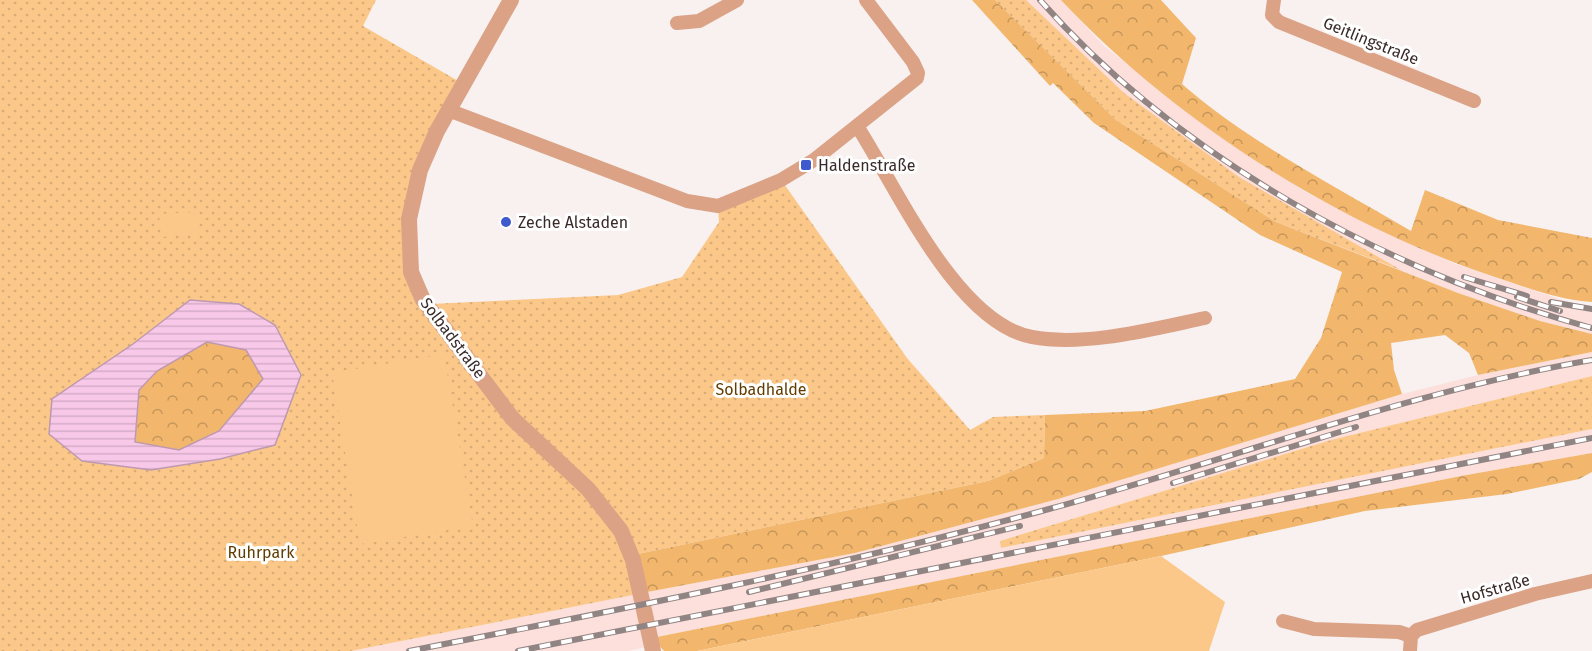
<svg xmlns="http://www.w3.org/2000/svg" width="1592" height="651" viewBox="0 0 1592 651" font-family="'Fira Sans',sans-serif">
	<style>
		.built { fill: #fddfdc }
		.grass { fill: url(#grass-dots); fill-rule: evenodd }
		.forest { fill: url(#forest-crowns) }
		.garden { fill: #fcc88a }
		.water { fill: url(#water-rules); stroke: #bf99af; stroke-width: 1.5; fill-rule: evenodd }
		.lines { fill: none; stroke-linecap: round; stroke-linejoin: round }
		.minor { stroke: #dba286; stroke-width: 14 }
		.tertiary { stroke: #dba286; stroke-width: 16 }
		.rail-casing { stroke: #918584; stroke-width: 6 }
		.rail { stroke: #fff; stroke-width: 4; stroke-dasharray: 11; stroke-linecap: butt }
		.poi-dot { fill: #3e5acd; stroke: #fff; stroke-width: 2 }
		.labels { text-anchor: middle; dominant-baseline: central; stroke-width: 6; stroke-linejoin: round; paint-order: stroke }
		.street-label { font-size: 16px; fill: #392a28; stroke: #fff }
		.poi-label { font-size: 16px; fill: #392a28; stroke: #fff; text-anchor: start }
		.park-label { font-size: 16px; fill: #633d00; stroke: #fff }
	</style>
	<defs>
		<pattern id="grass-dots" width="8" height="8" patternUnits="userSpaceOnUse" patternTransform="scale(1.5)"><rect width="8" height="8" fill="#fcc88a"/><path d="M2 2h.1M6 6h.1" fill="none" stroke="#d9ac77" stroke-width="1.8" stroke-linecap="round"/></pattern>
		<pattern id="forest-crowns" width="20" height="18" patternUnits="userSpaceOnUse" patternTransform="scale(1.5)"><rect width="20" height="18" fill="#f2b76d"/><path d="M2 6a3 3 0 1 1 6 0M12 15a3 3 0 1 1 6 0" fill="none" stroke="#c5955a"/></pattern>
		<pattern id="water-rules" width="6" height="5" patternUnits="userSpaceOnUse" patternTransform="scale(1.5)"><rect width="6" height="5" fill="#f8c8e9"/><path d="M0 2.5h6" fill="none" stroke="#d5acc8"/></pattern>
	</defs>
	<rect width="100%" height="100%" fill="#f9f1f0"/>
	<g class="built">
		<path d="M995,0h66l42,45 99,78 105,70 146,70 139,47v24l-52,-13 -82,-28 -182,-71z"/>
		<path d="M1592,352v24l-261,64 -331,101 2,7 590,-119v24l-131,23 -809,162 -10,-45 213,-40 203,-54 344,-105 76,-19z"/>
		<path d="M638,594l12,52 -22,5h-277z"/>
	</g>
	<g class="grass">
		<path d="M0,0h376l-13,26 97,56 -48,100 9,120 190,219 27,73 -287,57h-351zM190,300l-141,134 84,-90z"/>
		<path d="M995,0h31l98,93 115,84 162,93 -125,-48 -160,-102z"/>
		<path d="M782,181l125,177 63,72 23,-13 52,-2 -1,43 -56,23 -355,74 -5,-13 -113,-125 -85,-113 188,-9 64,-18 37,-55 -1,-16z"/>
		<path d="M1592,376v53l-591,119 -1,-7 331,-101z"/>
	</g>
	<g class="forest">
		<path d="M972,0h23l121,120 160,102 182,71 82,28 52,13v18l-114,23 -9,-22 -24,-18 -54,8 3,27 8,24 -344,105 -203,54 -213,40 -9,-38 355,-74 56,-23 1,-43 100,-4 150,-32 26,-41 21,-66 -82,-37 -166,-112 -41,-40 -3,3z"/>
		<path d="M1061,0h100l35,38 -14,46c68,59 151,101 229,147l14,-41 73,30 94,18v64c-34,-2 -64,-14 -97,-25 -157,-52 -321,-156 -434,-277z"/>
		<path d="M207,342l39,8 17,29 -43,52 -41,19 -44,-8 4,-52 18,-19z"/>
		<path d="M1592,453v19l-13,7 -72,15 -142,17 -204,45 -464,95h-33l-12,-13 809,-162z"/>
	</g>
	<g class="garden">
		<path d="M197,212l1,22 -37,3 -2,-23z"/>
		<path d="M444,354l29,172 -113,18 -28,-171z"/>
		<path d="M1161,556l64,46 -16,49h-512z"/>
	</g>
	<path class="water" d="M190,300l49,4 36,21 26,50 -26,70 -55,14 -69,11 -69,-9 -33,-27 3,-35 81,-55zM207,342l39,8 17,29 -44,52 -40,19 -44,-8 4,-52 18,-19z"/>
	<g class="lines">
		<g class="minor">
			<path d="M1274,0l-2,15 7,7 195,79"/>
			<path d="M677,23l22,-2 38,-21"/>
			<path d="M448,110l239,91 31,5 63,-26 33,-20 103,-82 1,-5 -5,-11 -47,-62"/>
			<path d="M857,126c39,60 99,197 175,211 53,10 120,-8 173,-19"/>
			<path d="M1283,621l31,8 85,3 12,4"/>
			<path d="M1410,651l1,-15 6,-6 118,-36 57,-13"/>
		</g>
		<path class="tertiary" d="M511,0l-74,131 -17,39 -11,49 2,53 12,28 89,118 76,71 33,42 12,29 20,91"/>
		<g class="rail-casing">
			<g id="rail">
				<path d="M1040,0c140,159 350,273 552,328"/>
				<path d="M1464,277l63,19"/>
				<path d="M1517,297l43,14"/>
				<path d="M1551,302l41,7"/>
				<path d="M1173,483l183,-56"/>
				<path d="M749,592l271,-66"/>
				<path d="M409,651c215,-42 429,-84 640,-142 181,-49 358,-117 543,-149"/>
				<path d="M518,651l1074,-213"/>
			</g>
		</g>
		<use href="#rail" class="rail"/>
	</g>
	<g class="poi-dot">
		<rect x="800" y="159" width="12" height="12" rx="3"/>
		<circle cx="506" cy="222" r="6"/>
	</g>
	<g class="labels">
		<g class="street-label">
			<text transform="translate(1371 41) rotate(22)">Geitlingstraße</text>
			<text transform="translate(453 338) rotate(53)">Solbadstraße</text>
			<text transform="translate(1495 589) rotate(-16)">Hofstraße</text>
		</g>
		<g class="poi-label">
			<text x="818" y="165">Haldenstraße</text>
			<text x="518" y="222">Zeche Alstaden</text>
		</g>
		<g class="park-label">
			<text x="761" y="389">Solbadhalde</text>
			<text x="261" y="552">Ruhrpark</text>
		</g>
	</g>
</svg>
